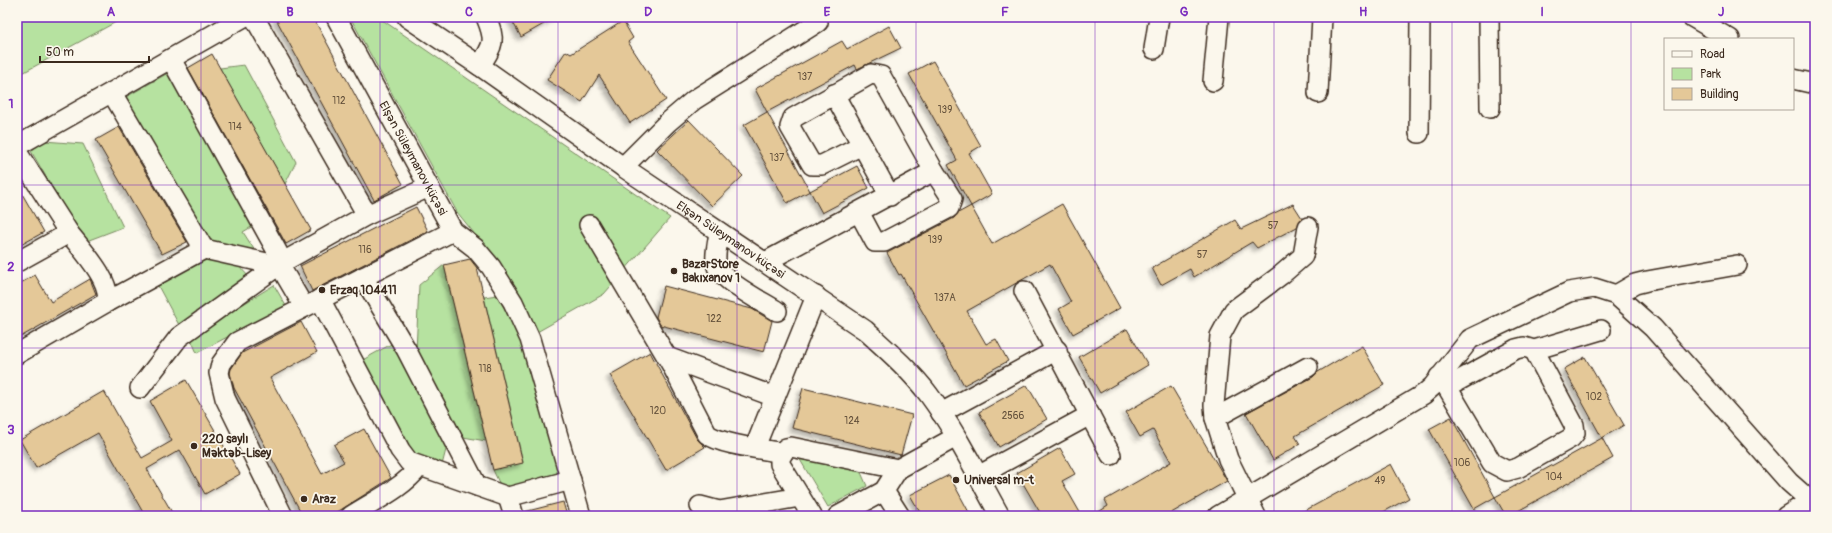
<svg xmlns="http://www.w3.org/2000/svg" width="1832" height="533" viewBox="0 0 1832 533" font-family="Pangolin,sans-serif">
	<style>
		.green { fill: #b6e2a0; stroke: #78865f }
		.building { fill: #e4c898; stroke: #3b2a1e; filter: url(#shadow) }
		.lines { fill: none; stroke-linecap: round; stroke-linejoin: round }
		.minor-casing { stroke: #3b2a1e; stroke-width: 22 }
		.minor { stroke: #fbf7ec; stroke-width: 19 }
		.grid { fill: none; stroke: #7b2cbf; stroke-width: 1; stroke-opacity: 0.55 }
		.poi-dot { fill: #3b2a1e; stroke: #fbf7ec; stroke-width: 1.5 }
		.labels { text-anchor: middle; dominant-baseline: central; stroke-width: 3.5; stroke-linejoin: round; paint-order: stroke }
		.number-label { font-size: 10px; fill: #65523c }
		.street-label { font-size: 12px; fill: #3b2a1e; stroke: #fbf7ec }
		.poi-label { font-size: 12px; font-weight: bold; fill: #3b2a1e; stroke: #fbf7ec; text-anchor: start }
		.neatline { fill: none; stroke: #7b2cbf; stroke-width: 1.5 }
		.grid-label { font-size: 13px; text-anchor: middle; font-weight: bold; fill: #7b2cbf }
	</style>
	<defs>
		<filter id="shadow"><feDropShadow dx="-3.5" dy="3.5" stdDeviation="2" flood-color="#0004"/></filter>
	</defs>
	<rect width="100%" height="100%" fill="#fbf7ec"/>
	<filter id="ink" filterUnits="userSpaceOnUse"><feTurbulence type="fractalNoise" baseFrequency=".025" numOctaves="2"/><feDisplacementMap in="SourceGraphic" scale="8" xChannelSelector="R" yChannelSelector="G"/><feConvolveMatrix kernelMatrix="1 2 1 2 8 2 1 2 1" color-interpolation-filters="sRGB"/></filter>
	<g filter="url(#ink)">
		<g class="green">
			<path d="M17,17h108l-108,59z"/>
			<path d="M350,17h28l292,201 -66,76 -67,38 -39,-69 -41,-51z"/>
			<path d="M244,65l52,97 -11,22 -65,-116z"/>
			<path d="M168,73l90,150 -15,9 14,22 -46,-10 -85,-147z"/>
			<path d="M44,141l39,3 40,83 -39,15 -53,-91z"/>
			<path d="M200,258l36,5 14,15 -71,47 -22,-41z"/>
			<path d="M444,265l42,176 -23,-4 -47,-85 3,-67z"/>
			<path d="M274,285l12,21 -89,47 -7,-16z"/>
			<path d="M497,295l30,55 31,122 -19,11 -36,8 -10,-21 30,-8 -39,-165z"/>
			<path d="M395,342l54,96 -8,31 -31,-18 -51,-89z"/>
			<path d="M799,458l60,10 8,18 -39,21z"/>
		</g>
		<g class="building">
			<path d="M275,17h38l90,167 -29,16z"/>
			<path d="M510,17h46l-35,20z"/>
			<path d="M623,21l10,17 -5,4 38,58 -36,23 -31,-48 -17,27 -35,-22 19,-29 5,3z"/>
			<path d="M889,26l12,22 -44,21 -2,-4 -88,47 -12,-23 87,-48 5,8z"/>
			<path d="M212,54l99,176 -25,14 -98,-176z"/>
			<path d="M933,61l48,85 -12,7 23,41 -21,12 -23,-41 9,-5 -48,-86z"/>
			<path d="M767,112l43,79 -23,12 -43,-78z"/>
			<path d="M689,120l54,56 -31,30 -55,-56z"/>
			<path d="M119,127l68,115 -25,12 -66,-114z"/>
			<path d="M857,166l12,22 -47,25 -12,-22z"/>
			<path d="M17,185l27,47 -27,15z"/>
			<path d="M1062,204l58,104 -47,26 -14,-25 12,-7 -21,-38 -83,47 19,33 10,-5 12,22 -44,24 -63,-111 -2,1 -12,-22 67,-35 4,-5 13,-7 21,38z"/>
			<path d="M1293,204l9,14 -5,9 -40,21 -5,-6 -58,35 -4,-8 -29,16 -9,-17 83,-48 6,9z"/>
			<path d="M416,207l12,24 -116,60 -12,-25z"/>
			<path d="M470,259l7,9 46,195 -30,7 -49,-205z"/>
			<path d="M35,275l16,27 39,-23 6,15 -79,45v-54z"/>
			<path d="M664,286l88,23 20,12 -8,31 -104,-27 -4,-8z"/>
			<path d="M301,322l16,30 -47,26 52,96 22,-12 -10,-17 30,-16 27,49 -60,38h-28l-69,-128 -4,-15 1,-4 11,-16z"/>
			<path d="M1127,329l21,36 -48,28 -21,-36z"/>
			<path d="M1362,346l22,39 -89,51 5,8 -27,16 -27,-47 67,-36 5,-5z"/>
			<path d="M650,352l47,87 8,8 -39,23 -56,-95z"/>
			<path d="M1585,357l39,68 -22,13 -38,-69z"/>
			<path d="M186,380l54,94 -35,20 -25,-44 -33,19 27,47h-29l-47,-83 -62,35 -16,-28 84,-49 38,67 30,-17 -22,-40z"/>
			<path d="M1027,385l20,34 -48,28 -20,-35z"/>
			<path d="M1171,386l56,95 -61,35h-74l16,-10 -3,-6 66,-38 -18,-32 -13,7 -14,-25z"/>
			<path d="M803,388l109,27 -11,40 -109,-27z"/>
			<path d="M1451,417l44,80 -21,12 -45,-80z"/>
			<path d="M1602,438l11,20 -104,58h-3l-11,-19z"/>
			<path d="M1060,448l15,26 -13,7 20,35h-40l-25,-43z"/>
			<path d="M1391,464l18,34 -33,18h-81z"/>
			<path d="M949,475l22,41h-49l-12,-21z"/>
			<path d="M563,502l4,14h-42l-1,-4z"/>
		</g>
		<g class="lines">
			<g class="minor-casing">
				<g id="minor">
					<path d="M254,17l113,198"/>
					<path id="s1" d="M336,17l117,214 22,17 16,19 22,35 17,37 51,177"/>
					<path id="s2" d="M407,17l73,49 143,101 242,163c22,20 46,41 64,65 28,38 48,80 71,121"/>
					<path d="M1489,17l1,91"/>
					<path d="M1692,17l38,22"/>
					<path d="M1154,49l5,-32"/>
					<path d="M171,59l112,203"/>
					<path d="M480,66c14,-22 16,-25 6,-49"/>
					<path d="M1793,79l22,5"/>
					<path d="M1213,81l6,-64"/>
					<path d="M112,93l92,156 76,17 24,41"/>
					<path d="M1318,93l4,-76"/>
					<path d="M834,94l56,102"/>
					<path d="M1419,133l1,-116"/>
					<path d="M17,146l227,-129"/>
					<path d="M17,152l52,81 -52,29"/>
					<path d="M623,167l44,-44 27,-23 124,-78"/>
					<path d="M859,212l16,30h9l65,-34 3,-9 -18,-28"/>
					<path d="M589,225l82,139 36,70c14,11 56,15 75,19"/>
					<path d="M719,232c-1,10 -6,27 -1,37 8,14 45,33 59,42"/>
					<path d="M765,262l169,-91 -53,-95 -10,-2 -78,44 -3,9 22,38h10l40,-20"/>
					<path d="M363,277l43,72 71,137"/>
					<path d="M1024,291l87,164"/>
					<path d="M1616,295l19,-11 12,-3 90,-16"/>
					<path d="M320,299l80,151 9,12 99,35 63,-17"/>
					<path d="M107,302l97,-53"/>
					<path d="M17,354l90,-52c5,-21 -25,-52 -38,-69"/>
					<path d="M667,357l108,40"/>
					<path d="M1439,377l8,10 45,76 15,8 11,-3 53,-30 4,-5 -1,-8 -40,-75"/>
					<path d="M1447,387l69,-38 8,-2 10,3 67,-20"/>
					<path d="M140,388l39,-51 104,-75 84,-47 62,-28"/>
					<path d="M941,413l116,-63"/>
					<path d="M1215,418l93,-51"/>
					<path d="M755,447l61,-151"/>
					<path d="M978,476l112,-61"/>
					<path d="M884,491l16,25"/>
					<path d="M508,497l6,19"/>
					<path d="M700,506l19,5 81,-14"/>
					<path d="M283,516l-58,-118 -6,-25 2,-9 16,-22 216,-111"/>
					<path d="M351,516c23,-15 51,-27 68,-49"/>
					<path d="M812,516l-32,-52v-6l6,-10 5,-1 107,22 58,-32"/>
					<path d="M838,516l46,-25 14,-22"/>
					<path d="M1218,516l206,-122 9,-8 37,-47 99,-47 25,-4 22,7 37,33 136,154 26,23"/>
					<path d="M1256,516l-28,-57 -13,-41 -1,-13 6,-69 14,-26 47,-35 22,-19 5,-29"/>
					<path d="M1786,516l24,-15"/>
				</g>
			</g>
			<use href="#minor" class="minor"/>
		</g>
	</g>
	<path class="grid" d="M201,17v499M380,17v499M558,17v499M737,17v499M916,17v499M1095,17v499M1274,17v499M1452,17v499M1631,17v499M17,185h1798M17,348h1798"/>
	<g class="poi-dot">
		<circle cx="674" cy="271" r="4"/>
		<circle cx="322" cy="290" r="4"/>
		<circle cx="194" cy="446" r="4"/>
		<circle cx="956" cy="480" r="4"/>
		<circle cx="304" cy="499" r="4"/>
	</g>
	<g class="labels">
		<g class="number-label">
			<text x="805" y="77">137</text>
			<text x="339" y="101">112</text>
			<text x="945" y="110">139</text>
			<text x="235" y="127">114</text>
			<text x="777" y="158">137</text>
			<text x="1273" y="226">57</text>
			<text x="935" y="240">139</text>
			<text x="365" y="250">116</text>
			<text x="1202" y="255">57</text>
			<text x="945" y="298">137A</text>
			<text x="714" y="319">122</text>
			<text x="485" y="369">118</text>
			<text x="1594" y="397">102</text>
			<text x="658" y="411">120</text>
			<text x="1013" y="416">2566</text>
			<text x="852" y="421">124</text>
			<text x="1462" y="463">106</text>
			<text x="1554" y="477">104</text>
			<text x="1380" y="481">49</text>
		</g>
		<g class="street-label">
			<text stroke="none"><textPath href="#s1" startOffset="161">Elşən Süleymanov küçəsi</textPath></text>
			<text stroke="none"><textPath href="#s2" startOffset="393">Elşən Süleymanov küçəsi</textPath></text>
		</g>
		<g class="poi-label">
			<text x="682" y="264">BazarStore<tspan x="682" dy="14">Bakıxanov 1</tspan></text>
			<text x="330" y="290">Erzaq 104411</text>
			<text x="202" y="439">220 saylı<tspan x="202" dy="14">Məktəb-Lisey</tspan></text>
			<text x="964" y="480">Universal m-t</text>
			<text x="312" y="499">Araz</text>
		</g>
	</g>
	<rect width="1832" height="533" fill="none" stroke="#fbf7ec" stroke-width="44"/>
	<rect x="1664" y="38" width="130" height="72" fill="#fbf7ec" stroke="#aea59a"/>
	<rect x="1672" y="51" width="20" height="6" fill="#fbf7ec" stroke="#aea59a"/>
	<text x="1700" y="58" font-size="12" fill="#3b2a1e">Road</text>
	<rect x="1672" y="68" width="20" height="12" fill="#b6e2a0" stroke="#aea59a"/>
	<text x="1700" y="78" font-size="12" fill="#3b2a1e">Park</text>
	<rect x="1672" y="88" width="20" height="12" fill="#e4c898" stroke="#aea59a"/>
	<text x="1700" y="98" font-size="12" fill="#3b2a1e">Building</text>
	<path d="M40 56v6h109v-6" fill="none" stroke="#3b2a1e" stroke-width="2"/>
	<text x="46" y="56" font-size="12" fill="#3b2a1e" stroke="#fbf7ec" stroke-width="3" paint-order="stroke">50 m</text>
	<rect x="22" y="22" width="1788" height="489" class="neatline"/>
	<g class="grid-label">
		<text x="111" y="16">A</text>
		<text x="290" y="16">B</text>
		<text x="469" y="16">C</text>
		<text x="648" y="16">D</text>
		<text x="827" y="16">E</text>
		<text x="1005" y="16">F</text>
		<text x="1184" y="16">G</text>
		<text x="1363" y="16">H</text>
		<text x="1542" y="16">I</text>
		<text x="1721" y="16">J</text>
		<text x="11" y="108">1</text>
		<text x="11" y="271">2</text>
		<text x="11" y="434">3</text>
	</g>
</svg>
